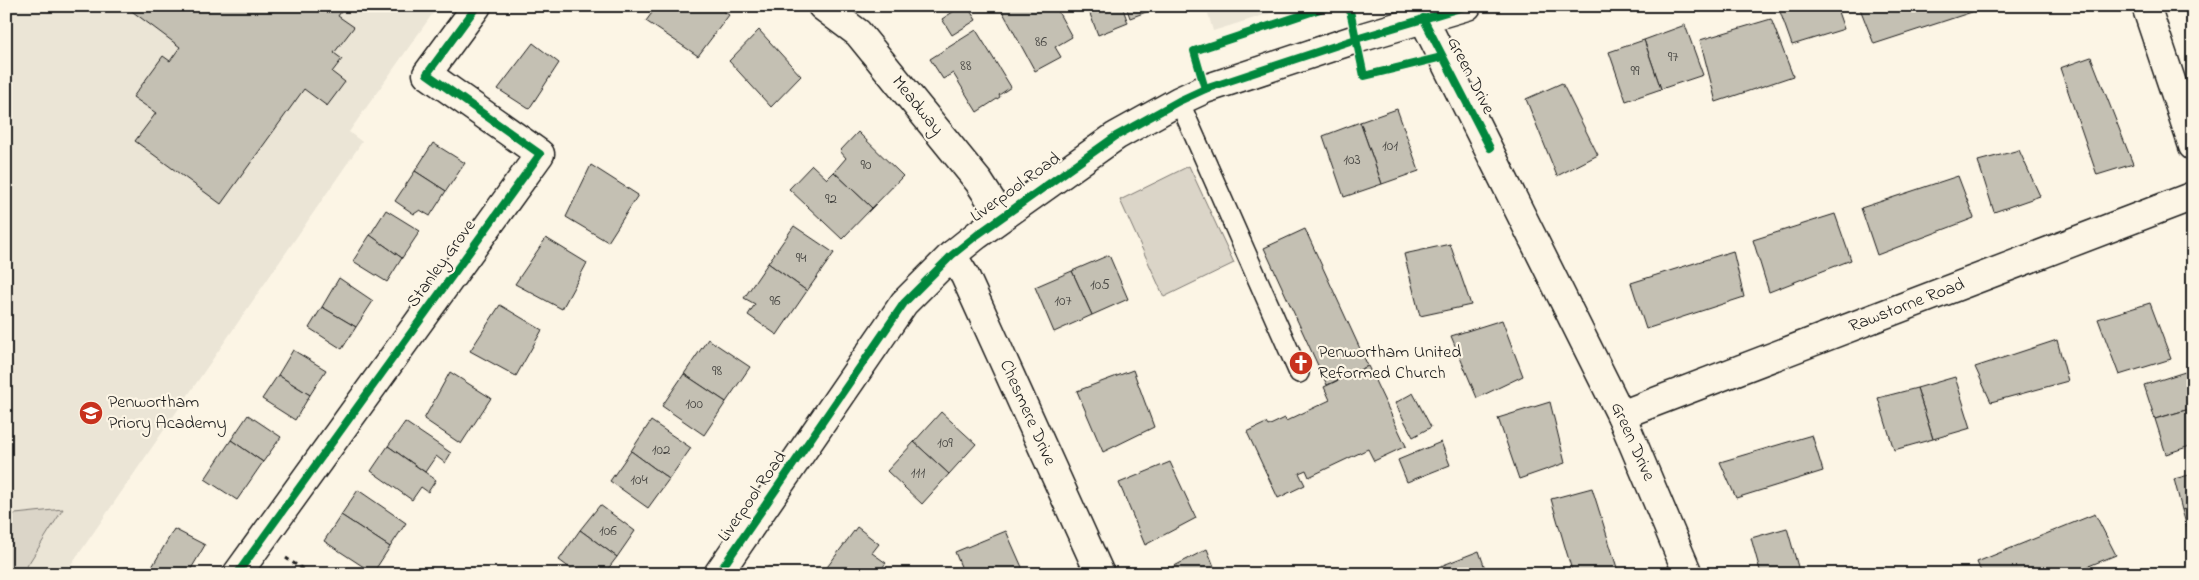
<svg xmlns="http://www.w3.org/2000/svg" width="2199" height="580" viewBox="0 0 2199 580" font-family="'Indie Flower',sans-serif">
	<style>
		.built { fill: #ebe5d6 }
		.green { fill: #dbd5c8; stroke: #7c7872 }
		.building { fill: #c4c0b3; stroke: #1c1c1c }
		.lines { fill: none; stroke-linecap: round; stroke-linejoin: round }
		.service-casing { stroke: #1c1c1c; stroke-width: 22 }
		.minor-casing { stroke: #1c1c1c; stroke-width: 31 }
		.tertiary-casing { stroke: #1c1c1c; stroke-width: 31 }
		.path { stroke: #1c1c1c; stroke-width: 3; stroke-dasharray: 4 4; stroke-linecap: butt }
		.service { stroke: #fcf5e5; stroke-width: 19 }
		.minor { stroke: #fcf5e5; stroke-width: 28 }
		.tertiary { stroke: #fcf5e5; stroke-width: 28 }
		.cycleway-casing { stroke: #fcf5e5; stroke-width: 11 }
		.cycleway { stroke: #00873e; stroke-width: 8 }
		.labels { text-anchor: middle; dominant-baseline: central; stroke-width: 4.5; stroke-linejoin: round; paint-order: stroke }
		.number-label { font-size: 15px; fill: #464542 }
		.street-label { font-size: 18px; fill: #1c1c1c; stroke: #fcf5e5 }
		.poi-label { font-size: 18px; fill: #1c1c1c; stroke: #fcf5e5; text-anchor: start }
	</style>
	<rect width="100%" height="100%" fill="#fcf5e5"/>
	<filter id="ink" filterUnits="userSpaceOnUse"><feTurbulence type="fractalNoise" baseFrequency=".02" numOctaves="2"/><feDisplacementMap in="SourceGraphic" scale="10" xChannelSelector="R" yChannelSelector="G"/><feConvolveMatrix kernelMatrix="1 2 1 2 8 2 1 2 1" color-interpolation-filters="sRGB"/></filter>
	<g filter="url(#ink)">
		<g class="built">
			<path d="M6,6h432l-89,126 13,10 -297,432h-59z"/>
			<path d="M1206,6h87l-80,25z"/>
		</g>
		<g class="green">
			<path d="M1189,166l45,97 -70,34 -44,-97z"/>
			<path d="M63,509l-41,65h-16v-59z"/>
		</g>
		<g class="building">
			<path d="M125,6h220l-7,10 16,11 -20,26 8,6 -10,13 13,10 -18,24 -23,-17 -83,115 -86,-63 21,-28 -23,-16 30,-41 7,5 10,-14z"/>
			<path d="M657,6h59l13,9 -31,41 -52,-35z"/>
			<path d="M962,6h5l9,14 -24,15 -10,-16z"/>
			<path d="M1002,6h53l17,31 -17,10 6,10 -26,14 -35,-64z"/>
			<path d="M1087,6h35l6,17 -30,12z"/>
			<path d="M1126,6h36l-32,12z"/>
			<path d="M1778,6h58l8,23 -52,16z"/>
			<path d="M1859,6h111l2,6 -98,32z"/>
			<path d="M1771,19l22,57 -77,26 -16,-62z"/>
			<path d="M1685,25l18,50 -42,14 -17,-49z"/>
			<path d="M759,30l42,46 -30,31 -42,-46z"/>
			<path d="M976,30l35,57 -12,8 1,2 -23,15 -24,-39 -10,6 -13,-20z"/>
			<path d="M1644,40l17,49 -35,12 -17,-49z"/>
			<path d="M533,43l26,20 -30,46 -31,-20z"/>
			<path d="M2091,57l42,107 -36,11 -37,-107z"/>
			<path d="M1562,83l36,72 -41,21 -31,-77z"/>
			<path d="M1397,109l22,62 -37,13 -22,-62z"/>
			<path d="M1360,122l22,62 -38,13 -21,-61z"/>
			<path d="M858,132l45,44 -31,32 -38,-36 12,-14 -6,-7z"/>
			<path d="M433,143l32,20 -19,28 -31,-20z"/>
			<path d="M2019,150l21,46 -46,16 -16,-51z"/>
			<path d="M591,165l47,30 -30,47 -42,-25z"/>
			<path d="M812,165l15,14 7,-7 38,36 -30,31 -53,-50z"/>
			<path d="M415,171l31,20 -16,25 -10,-6 -6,4 -19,-13z"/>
			<path d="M1958,176l16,42 -97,37 -16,-47z"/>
			<path d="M386,210l34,21 -18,27 -32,-23z"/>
			<path d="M1835,214l16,46 -82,32 -16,-52z"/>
			<path d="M794,226l40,27 -27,38 -39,-28z"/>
			<path d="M1305,229l63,137 -41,19 -63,-137z"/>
			<path d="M370,235l32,23 -15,24 -34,-21z"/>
			<path d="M546,238l41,25 -25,46 -47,-25z"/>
			<path d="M1450,244l21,61 -51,11 -16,-62z"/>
			<path d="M1733,251l11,46 -98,32 -15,-46z"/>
			<path d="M1109,255l19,44 -36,16 -20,-44z"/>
			<path d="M768,263l39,28 -30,44 -29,-20 7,-11 -11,-6z"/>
			<path d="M1072,271l20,44 -38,17 -19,-45z"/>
			<path d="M339,278l34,23 -17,26 -34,-20z"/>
			<path d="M2150,303l21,56 -52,16 -21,-56z"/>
			<path d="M500,305l42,25 -26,46 -46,-25z"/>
			<path d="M322,307l34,20 -14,22 -33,-21z"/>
			<path d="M1502,320l21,56 -46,22 -26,-62z"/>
			<path d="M708,339l42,28 -24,35 -42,-28z"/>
			<path d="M2057,340l11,41 -77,21 -16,-35z"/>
			<path d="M293,350l33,20 -16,25 -32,-20z"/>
			<path d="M1368,366l38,80 -32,15 -6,-12 -59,28 -3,-7 -7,3 6,12 -27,13 -31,-66 19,-9 2,3 17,-8 1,3 44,-21 -6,-13z"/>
			<path d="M1133,370l21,57 -51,25 -26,-61z"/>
			<path d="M450,372l41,26 -30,46 -37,-25z"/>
			<path d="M2185,372l8,25v11l-38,11 -11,-34z"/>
			<path d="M684,374l42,28 -22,33 -42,-29z"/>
			<path d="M278,375l32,20 -15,25 -33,-21z"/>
			<path d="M1955,377l16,51 -38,11 -16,-51z"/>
			<path d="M1917,388l16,51 -39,11 -16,-52z"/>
			<path d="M1413,393l18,34 -18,10 -18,-34z"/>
			<path d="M1550,402l15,61 -46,16 -21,-61z"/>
			<path d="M2193,408v37l-27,9 -11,-35z"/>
			<path d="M941,412l35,32 -27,30 -35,-32z"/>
			<path d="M248,415l33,22 -18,25 -32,-22z"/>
			<path d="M651,421l40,27 -22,31 -38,-28z"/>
			<path d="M405,422l46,31 -6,10 -9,-7 -11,16 -37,-26z"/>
			<path d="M1812,435l11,36 -87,27 -16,-36z"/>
			<path d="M231,440l32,22 -26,38 -32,-21z"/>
			<path d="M914,442l35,32 -27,30 -35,-33z"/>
			<path d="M1441,442l9,23 -43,17 -9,-22z"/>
			<path d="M388,446l48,34 -8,12 -7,-5 -9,13 -41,-29z"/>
			<path d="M631,451l38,28 -21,29 -38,-27z"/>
			<path d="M1170,462l26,56 -51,27 -26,-62z"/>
			<path d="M2193,474v33l-11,3 -8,-31z"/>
			<path d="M1592,488l26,83 -8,3h-37l-22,-75z"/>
			<path d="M358,490l48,33 -16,24 -49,-32z"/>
			<path d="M600,505l35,26 -18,26 -37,-27z"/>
			<path d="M2193,507v33l-2,1 -9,-31z"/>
			<path d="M2095,514l21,41 -47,19h-87l-5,-12z"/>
			<path d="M341,515l49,32 -17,26 -49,-32z"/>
			<path d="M857,527l22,17 -7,9 14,10 -9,11h-55z"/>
			<path d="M1787,528l13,46h-39l-10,-36z"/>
			<path d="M174,529l31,16 -17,29h-40z"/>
			<path d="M580,530l37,27 -13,17h-26l-19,-14z"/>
			<path d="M1006,531l19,43h-61l-9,-22z"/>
			<path d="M1207,549l10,25h-58z"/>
			<path d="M1479,551l8,23 -64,-1z"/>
		</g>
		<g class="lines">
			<g class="service-casing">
				<path id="service" d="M1179,101l120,272"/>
			</g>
			<g class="minor-casing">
				<g id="minor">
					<path d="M822,6l36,27 121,149 22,34"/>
					<path d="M2146,6l47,140"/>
					<path d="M1423,18l198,397 67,159"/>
					<path d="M952,255l13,21 135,298"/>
					<path d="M1621,415l572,-219"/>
					<path d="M237,574l303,-420 -113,-80 50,-68"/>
				</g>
			</g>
			<g class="tertiary-casing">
				<path id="tertiary" d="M718,574l186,-271 48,-48 25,-20 139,-99 63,-35 26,-12 151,-50 111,-33"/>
			</g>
			<path class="path" d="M286,558l24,16"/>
			<use href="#service" class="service"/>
			<use href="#minor" class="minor"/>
			<use href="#tertiary" class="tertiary"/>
			<g class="cycleway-casing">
				<g id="cycleway">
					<path d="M1349,6l15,70 78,-19"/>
					<path d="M1423,18l67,130"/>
					<path d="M1205,89l-11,-38 135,-45"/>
					<path d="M237,574l303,-420 -113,-80 50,-68"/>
					<path d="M718,574l186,-271 48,-48 25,-20 139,-99 63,-35 26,-12 151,-50 111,-33"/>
				</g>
			</g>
			<use href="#cycleway" class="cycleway"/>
		</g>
	</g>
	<defs>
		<g id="church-disc" transform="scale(1.25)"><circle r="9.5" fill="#c8321e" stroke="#fcf5e5"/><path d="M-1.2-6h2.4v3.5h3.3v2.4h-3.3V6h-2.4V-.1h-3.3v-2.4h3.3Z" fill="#fff"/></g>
		<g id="school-disc" transform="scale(1.25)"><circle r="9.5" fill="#c8321e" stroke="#fcf5e5"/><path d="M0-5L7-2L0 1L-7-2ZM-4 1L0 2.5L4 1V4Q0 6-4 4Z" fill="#fff"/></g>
	</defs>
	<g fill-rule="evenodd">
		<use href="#church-disc" x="1301" y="363"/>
		<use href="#school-disc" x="91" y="413"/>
	</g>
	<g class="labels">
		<g class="number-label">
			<text x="1041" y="42">86</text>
			<text x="1673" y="57">97</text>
			<text x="966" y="66">88</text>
			<text x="1635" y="71">99</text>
			<text x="1390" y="146">101</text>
			<text x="1352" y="160">103</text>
			<text x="866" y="165">90</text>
			<text x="831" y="199">92</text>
			<text x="801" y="258">94</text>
			<text x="1100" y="285">105</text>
			<text x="775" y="301">96</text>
			<text x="1063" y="301">107</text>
			<text x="717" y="371">98</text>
			<text x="694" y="404">100</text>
			<text x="945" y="443">109</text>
			<text x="661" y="450">102</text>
			<text x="918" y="473">111</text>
			<text x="639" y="480">104</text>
			<text x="608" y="531">106</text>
		</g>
		<g class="street-label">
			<text transform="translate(1470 76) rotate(63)">Green Drive</text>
			<text transform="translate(917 106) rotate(51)">Meadway</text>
			<text transform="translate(1016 188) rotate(-36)">Liverpool Road</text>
			<text transform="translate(442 264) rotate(-54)">Stanley Grove</text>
			<text transform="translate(1907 306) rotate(-21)">Rawstorne Road</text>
			<text transform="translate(1027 413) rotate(66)">Chesmere Drive</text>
			<text transform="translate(1632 442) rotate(66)">Green Drive</text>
			<text transform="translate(753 497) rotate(-55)">Liverpool Road</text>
		</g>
		<g class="poi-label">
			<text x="1318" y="353">Penwortham United<tspan x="1318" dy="21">Reformed Church</tspan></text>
			<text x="108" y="403">Penwortham<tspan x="108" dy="21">Priory Academy</tspan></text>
		</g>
	</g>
	<rect width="2199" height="580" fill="none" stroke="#fcf5e5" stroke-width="25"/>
	<rect x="12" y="12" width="2174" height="555" fill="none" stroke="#1c1c1c" stroke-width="2" filter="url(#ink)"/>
</svg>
